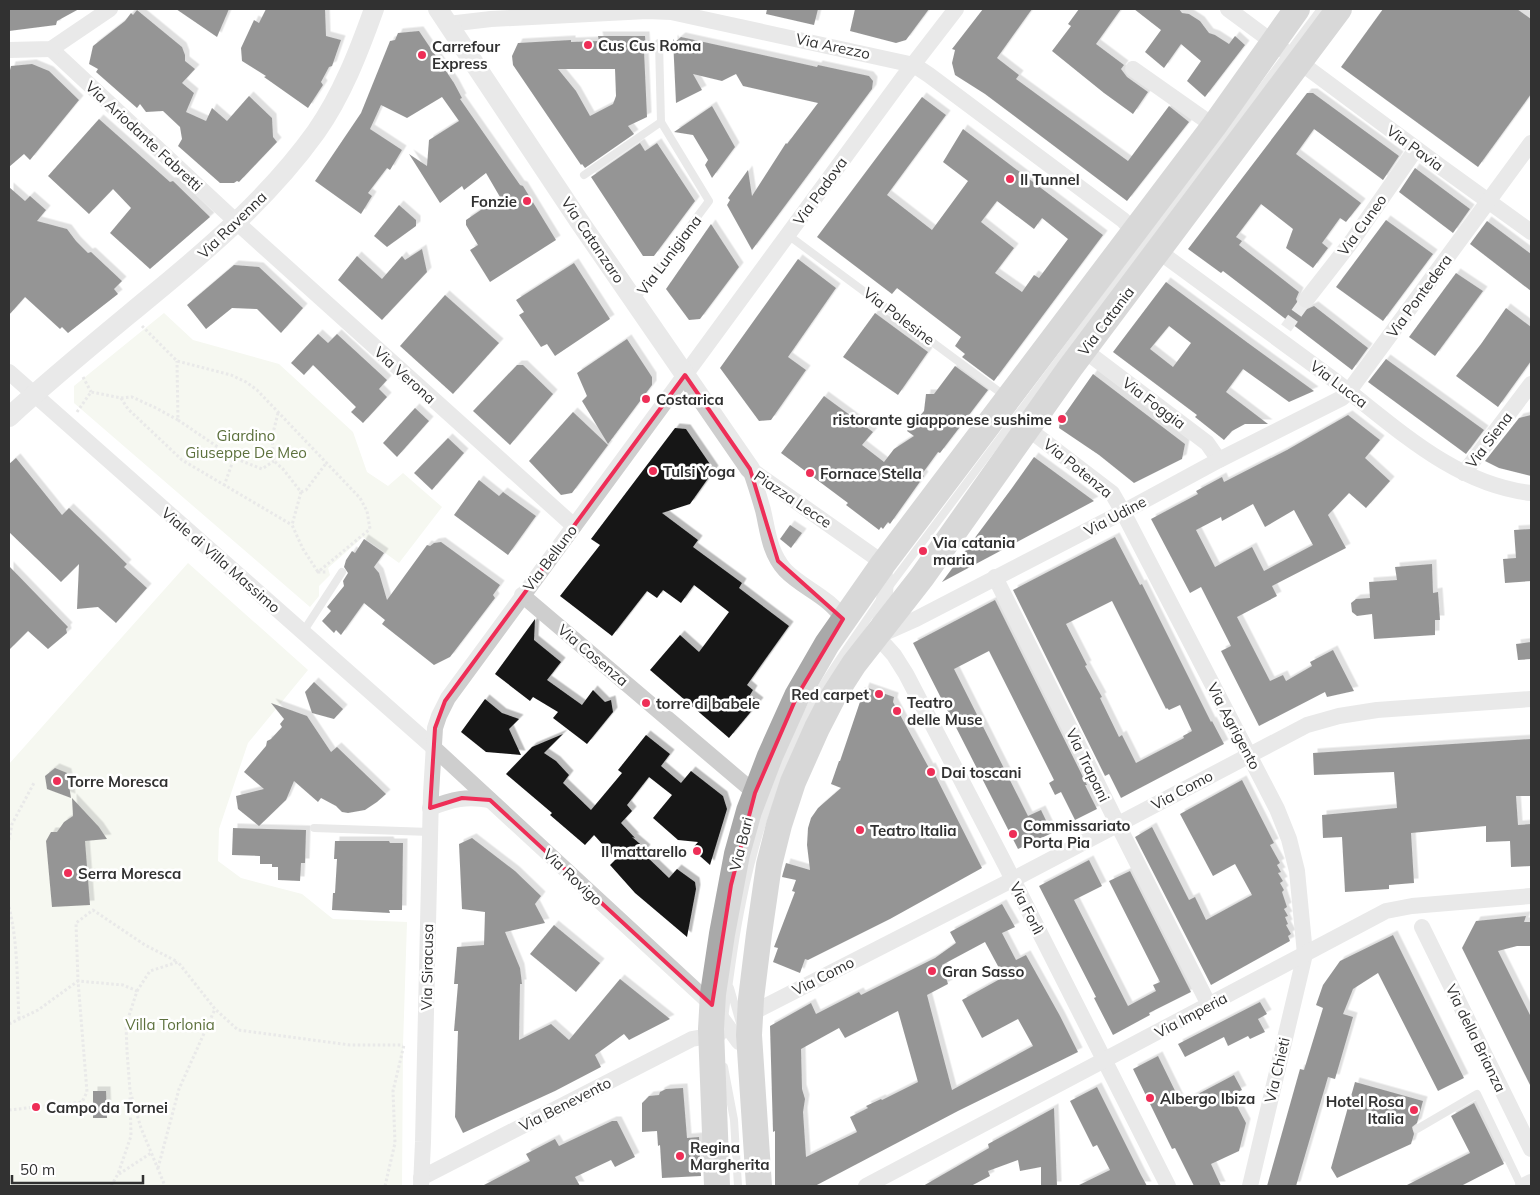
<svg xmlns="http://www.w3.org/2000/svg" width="1540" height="1195" viewBox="0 0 1540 1195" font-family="Mulish,sans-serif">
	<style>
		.green { fill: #eaefdf }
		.building { fill: #181818; fill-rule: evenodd; filter: url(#shadow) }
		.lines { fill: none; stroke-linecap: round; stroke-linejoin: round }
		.pedestrian-tunnel { stroke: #d6d6d6; stroke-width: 12; stroke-dasharray: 12 6; stroke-linecap: butt }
		.path { stroke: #cecece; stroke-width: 3; stroke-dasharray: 2.5 2.5; stroke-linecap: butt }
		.service { stroke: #cecece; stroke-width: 8 }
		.minor { stroke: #cecece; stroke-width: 16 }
		.tertiary { stroke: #cecece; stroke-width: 20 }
		.primary { stroke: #a9a9a9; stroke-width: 26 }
		.marked { fill: none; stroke: #ee2e57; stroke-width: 4; stroke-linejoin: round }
		.poi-dot { fill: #ee2e57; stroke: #fff; stroke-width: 2 }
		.labels { text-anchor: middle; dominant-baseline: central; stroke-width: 5; stroke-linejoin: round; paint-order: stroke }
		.poi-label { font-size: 15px; font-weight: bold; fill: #313131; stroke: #fff; text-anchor: start }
		.street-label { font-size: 15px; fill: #313131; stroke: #fff }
		.park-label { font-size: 15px; fill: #5c703c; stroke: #fff }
	</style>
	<defs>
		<filter id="shadow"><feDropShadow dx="4.5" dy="-4.5" stdDeviation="0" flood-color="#0004"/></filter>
	</defs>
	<rect width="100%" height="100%" fill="#fff"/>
	<g class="green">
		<path d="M164,313l29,27 86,24 74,68 14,40 21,14 15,-13 39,34 -43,56 -36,-26 -35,31 2,7 -11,11v10l-9,11 -236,-204v-17z"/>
		<path d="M188,563l120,107 -60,73 -29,86 -1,32 23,17 61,16 31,25 74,3 -4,123 -1,141h-393v-422z"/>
	</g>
	<g class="building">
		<path d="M9,9h70l-22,12 -1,4 -47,6z"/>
		<path d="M176,9h53l-12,28z"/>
		<path d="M266,9h59l1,27 15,4 -9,26 -3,1 -8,15 2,3 -15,23 -44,-31 2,-1 -24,-15 -1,-13 13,-28 5,3z"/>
		<path d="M767,9h51l-4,16 -48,-11z"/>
		<path d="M855,9h74l-23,31 -10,3 -46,-12z"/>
		<path d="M983,9h49l-35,49 22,17 -3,4 112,82 41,-55 20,16 -62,79 -142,-107 -30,-19 -3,-12 3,-13 -3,-1z"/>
		<path d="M1079,9h42l-25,35 28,21 -3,4 6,8 21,15 -15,22 -29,-21 -52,-42 19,-25 -3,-2z"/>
		<path d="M1134,9h45l3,4 7,1 11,7 9,12 6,2 14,9 6,-8 10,9 -40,52 -18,-16 14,-20 -20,-17 -17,24 -19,-16 16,-22z"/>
		<path d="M1383,9h134l14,10v75l-53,73 -137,-100z"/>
		<path d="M137,10l45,37 3,8v6l10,8 -13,14 12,10 -8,19 20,9 6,-13 15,13 22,-25 23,22 1,19 4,5 -38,40 -2,-1 -3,2h-14l-42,-37 4,-7 -2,-12 -17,-16 -17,1 -6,-8 -3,4 -41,-36 2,-3 -9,-5 4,-18 32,-25 6,-8 2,2z"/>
		<path d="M419,31l35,52 8,15 -2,1 60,86 3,1 33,54 -66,42 -20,-32 8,-5 -12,-20v-5l34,-23 -14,-24 -22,17 -2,-4 -22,17 -31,-49 18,12 2,-26 30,-19 -17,-24 -35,21 -26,-13 -11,24 32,21 -12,20 -3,-2 -19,25 4,3 -11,18 -46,-33 46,-68 29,-72 5,-1 3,-7z"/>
		<path d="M598,36h47l1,15h-2l3,66 -19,9 6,8 -49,34 -3,-4 -1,1 -68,-100 -1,-9 6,-13 53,-3v2l28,-1zM558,69h57l1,27 -3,8 -23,12 -14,-25z"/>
		<path d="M681,37l136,30 1,-2 51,11 4,5 -1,8 -120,161 -25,-45 3,-5 -2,-2 20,-28 4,26 34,-53 1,1 31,-41 -75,-17 -7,-12 -14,7 -29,-7 9,16 -26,13 -3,-64 2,3z"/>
		<path d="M32,64l17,7 30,29 -49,60 -6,-6 -15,13v-93l2,-8z"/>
		<path d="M1307,93h6l86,63 -16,24 -69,-51 -18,25 65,49 -15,19 -6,-4 -18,25 6,5 -15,20 -27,-20 7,-19 -32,-25 -25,33 6,4 -3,4 60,47 -3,7 4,9 5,2 9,-4 54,42 -16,22 -129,-99 -2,2 -33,-24z"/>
		<path d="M922,97l24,18 -59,80 45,35 36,-49 -25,-19 20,-33 140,106 -109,146 -32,-24 3,-3 -10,-8 6,-9 -64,-49 -5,6 -75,-57zM997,201l37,28 8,-11 26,21 -29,39 -5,-3 -12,17 -27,-19 19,-25 -33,-26z"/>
		<path d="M712,106l23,41 -23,31 -7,-13 3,-5 -15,-25 -19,-3z"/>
		<path d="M99,119l71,63 3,-1 37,36 -60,52 -40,-36 21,-25 -18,-19 -24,25 -41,-38z"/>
		<path d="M640,143l5,8 12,-8 38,58 -41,55h-11l-52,-79z"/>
		<path d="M1415,168l55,41 -17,24 -54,-41z"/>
		<path d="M9,187l16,14 5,-5 16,14 -9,11 30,8 9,12 12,12 3,-1 31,29 -8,8 4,5 -50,39 -6,-6 -2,2 -35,-32 -16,18z"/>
		<path d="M399,205l17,15v6l-29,21 -13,-11z"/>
		<path d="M1386,220l47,34 -50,67 -47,-34z"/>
		<path d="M1487,221l44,33v37l-61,-47z"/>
		<path d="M711,224l28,43 -39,52 -11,1 -23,-31z"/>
		<path d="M422,249l5,23 -45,48 -44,-40 19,-24 25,23 20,-23 3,4z"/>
		<path d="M798,259l38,29 -48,69 18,13 -35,50 -12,1 -39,-53z"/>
		<path d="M574,263l36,56 -55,37 -8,-12 -6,3 -22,-32 5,-3 -8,-12z"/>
		<path d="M234,265l25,2 44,41 -22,25 -24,-24 -25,-1 -26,21 -19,-24z"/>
		<path d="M1456,273l27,18 -48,65 -26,-19z"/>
		<path d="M1166,282l82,61 66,48 -25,11 -46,-33 -17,23 42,32h-23l-13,7 -8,9 -29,-23 2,-2 -84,-63zM1169,326l22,17 -18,24 -23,-18z"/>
		<path d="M445,295l54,48 -46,51 -53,-48z"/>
		<path d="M1506,308l25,19v34l-33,46 -42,-31 25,-32z"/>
		<path d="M875,313l53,39 -30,43 -55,-38z"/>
		<path d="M318,334l10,9 9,-9 50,46 -8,9 8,8 -24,26 -12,-11 5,-5 -43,-42 -9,10 -13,-12z"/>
		<path d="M627,339l25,38v8l-44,59 -26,-43 5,-5 -10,-23z"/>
		<path d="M1386,359l98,71 -18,24 -98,-72z"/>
		<path d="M517,365h6l30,29 -43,51 -37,-34z"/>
		<path d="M955,366l33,24 -48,63 -2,-1 -16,22 2,2 -34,48 -2,-2 -5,7 -2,-2 -2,3 -33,-25 2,-2 -67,-50 43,-57 49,36 -11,13 22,17 10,-13 20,-13 -7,-5 17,-20 2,-17h8z"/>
		<path d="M1093,374l92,70 -3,15 -48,24 -35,-28 -40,-27 1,-7z"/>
		<path d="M415,408l14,13 -32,36 -14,-14z"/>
		<path d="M573,412l35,33 -36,48 -11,2 -32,-34z"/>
		<path d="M1348,415l32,25 -15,18 25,23 -24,27 -17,-15 -21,22 18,33 -74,38 5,10 -40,21 33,64 13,-6 3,6 26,-15 -2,-4 23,-12 21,41 -27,6 -2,-5 -66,34 -38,-75 10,-5 -30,-59 -11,6 -39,-74 47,-25 -2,-3 26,-14 2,5 63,-32zM1253,504l12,23 29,-17 19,35 -49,26 -12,-24 -37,20 -19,-37 25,-13 1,4z"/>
		<path d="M1531,415v61l-32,-8 -14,-7 34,-43z"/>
		<path d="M675,428l11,1 28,41 -24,34 -28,9 36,27 -5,7 49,36 -3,5 50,38 -42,59 6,5 -3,5 9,7 -30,36 -79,-68 30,-35 19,17 30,-40 -35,-27 -13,18 -18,-13 -6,8 -10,-7 -35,45 -52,-40 40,-51 -9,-6z"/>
		<path d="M448,438l16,15 -32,37 -18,-17z"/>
		<path d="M1034,457l60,44 -152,81 70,-94z"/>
		<path d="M16,458l46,57 7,-7 58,56 -3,3 23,21 -31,35 -18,-16 -21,2 2,-45 -18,18 -52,-50v-68z"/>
		<path d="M479,480l20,16 4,-4 33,24 -28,39 -54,-40z"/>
		<path d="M790,525l12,8 -11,15 -11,-9z"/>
		<path d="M1531,529v52l-26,2 -2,-24 13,-1 -2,-28z"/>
		<path d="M1115,537l25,48 2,-1 69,138 1,-1 12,23 -103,54 -12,-24 -4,2 -92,-186zM1112,601l54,108 1,-1 2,2 11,-5 12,26 -9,5 1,2 -48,25 -14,-28 -3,2 -19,-39 2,-1 -17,-31 2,-1 -21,-41z"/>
		<path d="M364,539l20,14 -10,14 5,6 8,27 40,-55 3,1 4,-3 7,-1 59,43 -7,10 2,3 -45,59 -16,8 -52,-41 3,-4 -21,-17 -23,32 -5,-5 -2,3 -12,-12 9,-10 -4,-4 17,-21 -1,-5 5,-8 -4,-6 2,-7 6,-9 3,2z"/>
		<path d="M1432,564l1,29 5,-1 2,28h-5v15l-61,4 -2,-25 -15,2 -5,-4 -1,-9 5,-4 14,-1 -1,-16 28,-2 -2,-13z"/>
		<path d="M9,566l59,61 -2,2 1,4 -19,16 -20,-18 -19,19z"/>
		<path d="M995,600l92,185h-2l12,24 -22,11 -14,-28 -6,3 -6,-12 5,-3 -65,-129 -35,18 74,147 13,-6 11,23 -34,16 -105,-206z"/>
		<path d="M535,619l-1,21 27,22 -14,18 35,25 11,-15 12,12 6,-2 2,12 -26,32 -34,-26 5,-6 -25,-15 -3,4 -35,-27z"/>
		<path d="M1531,642v17l-13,1 -2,-16z"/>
		<path d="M314,682l29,27 -9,10 -22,-6 -7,-21z"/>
		<path d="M865,687l29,10 -1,5 36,66 2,-1 51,101 -92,51 -82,41 -3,-1 -5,14 -27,-11 5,-14 -4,-1 21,-55 -3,-1 4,-11 -14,-3 1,-4 3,-10 24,7 -3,-25 1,-17 3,-10 7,-10 23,-20 -10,-4 8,-23h1z"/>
		<path d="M485,699l17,14 17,6 -10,10 12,26 -35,-3 -25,-20z"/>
		<path d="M271,703l36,13 24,36 6,-5 49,47 -9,8 -12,8 -17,3 -6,-1 -6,-6 -15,-8 -3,4 -24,-21 -8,19 -27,26 -21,-17 -2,-13 28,-7 -20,-17 22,-26 1,-5 4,-2 11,-12 -2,-3 4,-5z"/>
		<path d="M563,734l-19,19 12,8 13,14 -6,8 28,27 31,-37 -4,-3 28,-35 24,19 -9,12 20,17 10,-12 32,25 4,13 -17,56 -18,-16 6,-7 -20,-2 -25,-22 19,-23 -23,-18 -22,28 5,6 -11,12 14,15 -3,-1 14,12 -3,4 26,25 8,-9 18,13 1,7 -9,48 -52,-44 -25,-28 6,-6 -22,-24 -9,10 -35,-30 2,-2 -46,-39 26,-27z"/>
		<path d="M1531,739v57h-15l2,29 13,-1v42l-20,1 -1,-26 -24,1v-16l-75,7 3,50 -25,2v4l-44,3 -3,-55 -19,1 -1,-23 75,-7 -3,-36 -80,3 -1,-22z"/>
		<path d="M55,768l12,5 4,25 -24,-9 -2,-13z"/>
		<path d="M1242,780l32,63 -4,2 10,18 -3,2 4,7 -3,1 5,8 -3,2 4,7 -2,2 5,15 -3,2 4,7 -3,1 3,7 -2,1 5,9 -3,2 2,5 -79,44 -76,-148 17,-10 37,73 6,-3 11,23 46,-25 -17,-31 -22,12 -33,-62z"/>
		<path d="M72,798l27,29 8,12 -22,2 5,64 -38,2 -6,-66 5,-9h6l7,-10 9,-6z"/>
		<path d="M233,828l73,2 -1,33h-4l-1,18 -22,-1v-13h-6v-3h-12v-8l-28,-1z"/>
		<path d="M472,838l43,33 26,25 -6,8 10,19 -40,9 15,36 2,16h-2l-1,56 32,-16 18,16 51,-61 50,40 -41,21 -5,-6 -29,21 6,12 -46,24 -92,42 -8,-16 3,-86h-4l4,-47h-4l3,-37 27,-2 1,-33 -23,-3 -3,-65z"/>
		<path d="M335,841h54l1,2h13l-1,67h-13l1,3 -58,-3 1,-17h2l2,-34h-3z"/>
		<path d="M1089,860l13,26 -28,14 54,106 28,-15 -3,-6 7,-3 -51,-101 21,-10 61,121 -42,21 1,2 -37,20 -19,-37 2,-1 -57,-111z"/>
		<path d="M1002,904l13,23 -13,6 14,27 10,-5 34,61 18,36 -120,59 -143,75h-40v-55l-2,1 -3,-106 41,-23 5,11 43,-22 2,3 74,-37 21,-15 -6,-11zM985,942l14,26 -4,2 5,9 -38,21 20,38 36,-19 15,27 -81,44 -25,-95 21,-11 -6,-19zM898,1011l20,71 -36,18 -1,-1 -15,7 2,2 -18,9 7,15 -51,25 -3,-45 2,-13 -3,-10 -1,-40 38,-21 6,10z"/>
		<path d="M1526,916l-2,6h7v24h-14l-19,5 33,66v70l-69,-139 14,-27z"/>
		<path d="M554,925l46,38 -24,29 -46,-38z"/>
		<path d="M1393,935l71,143 -26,13 -60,-118 -25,16 -10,25 10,3 -18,62 -7,-2 -32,109h-29l33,-117 4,1 19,-62 -7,-3 7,-20 17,-24z"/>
		<path d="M1260,1002l7,12 -9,5 7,13 -15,7 -2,-3 -20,10 -4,-9 -39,20 -7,-13z"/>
		<path d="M1158,1056l23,47 53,-28 8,15 -11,5 15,28 -7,28 -28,13 10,22h-27l-19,-38 -3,1 -39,-80z"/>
		<path d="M1355,1082l68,19 -6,22 -5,4 2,7 -3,10 -74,34 -6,-10z"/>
		<path d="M1097,1087l44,88 6,11h-70l33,-16 -13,-25 -4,2 -23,-46z"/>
		<path d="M683,1088l4,50 12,-1 2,39 -39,2 -2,-33 -2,1 -1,-15 -15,1v-29l7,-7 10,-1 1,-3 6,-3z"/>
		<path d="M93,1091h13l1,27h-14z"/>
		<path d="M1474,1103l30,61 -43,22h-56l65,-33 -19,-37z"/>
		<path d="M1054,1108l3,78h-16v-19l-21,4 -2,-11 -30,11 2,5 -19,10h-48l66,-38 -1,-4z"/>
		<path d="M612,1121h5l18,36 -20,10 -4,-7 -36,17 5,9h-98l48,-25 -4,-7 29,-15 4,7z"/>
	</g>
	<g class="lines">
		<path class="pedestrian-tunnel" d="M1286,328l20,-28"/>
		<g class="path">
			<path d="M142,326l35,35 54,14 15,7 11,8 103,108 7,13 3,18 -52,43h9"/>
			<path d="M83,377l8,15"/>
			<path d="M121,398l7,11 54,51 110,65"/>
			<path d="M77,412l14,-20 30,6 11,-1 24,11 22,12 -1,-59"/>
			<path d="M278,413l-6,24 2,24 9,8 18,23 -9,33 11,24 15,23"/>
			<path d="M178,420l56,38 28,11 12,-8"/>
			<path d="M224,486l10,-28"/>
			<path d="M301,492l5,-2 21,-28"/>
			<path d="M9,840l3,-16 23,-43"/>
			<path d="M9,907c9,36 8,75 10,112"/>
			<path d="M137,991l13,-20 28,-9 37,47 23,21 112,15h53"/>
			<path d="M9,1024l29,-14 40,-29 45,4 14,6 -11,34 1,26 3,40 11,37 24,58"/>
			<path d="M9,1110l73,-8 5,-10 -9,-111 -2,-58 17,-13 52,35 33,17"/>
			<path d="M158,1168l21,-79 36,-80"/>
			<path d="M119,1174l32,-21"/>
			<path d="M111,1186l7,-12 13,-38 -1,-40"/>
			<path d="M385,1186l10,-43 -2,-52 11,-46"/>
		</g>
		<g class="service">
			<path d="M584,175l77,-53"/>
			<path d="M788,235l217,161"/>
			<path d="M635,300l74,-99 -48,-79 -2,-79"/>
			<path d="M888,588l433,-579"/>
			<path d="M303,632l39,-60"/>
			<path d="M314,828l116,4"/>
			<path d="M730,988l10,35"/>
			<path d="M724,1019c5,-39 10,-79 18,-117 14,-72 40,-143 75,-207 19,-33 42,-63 63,-95"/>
			<path d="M724,1067l10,53 4,66"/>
			<path d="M1417,1129l60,-35 44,92"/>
		</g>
		<g class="minor">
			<path d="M1228,9l213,158 90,65"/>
			<path d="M448,24l43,-5 156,-8 24,1 243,53 15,10 194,145 11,12 12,10c61,45 123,90 184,135 62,46 121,107 201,116"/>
			<path d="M51,49l192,179 331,298"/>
			<path d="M9,50l42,-1 59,-40"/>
			<path d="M1133,69l81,57"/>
			<path d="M1306,300l46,-59 64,-92"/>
			<path d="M1084,350l123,93 12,17"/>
			<path d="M9,372l425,376 278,257 27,37"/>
			<path d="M1027,428l85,65 11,19 154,297 12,30 8,32 8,83 -55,232"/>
			<path d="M750,469l129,91c13,18 3,47 0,68"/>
			<path d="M750,469c5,14 9,27 13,41 5,21 6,42 22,60 17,18 45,27 58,49"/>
			<path d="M1464,473l67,-89"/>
			<path d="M995,577l127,256 87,172"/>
			<path d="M522,595l233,198"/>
			<path d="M880,635l36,-16 207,-107 96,-52 123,-62 7,-7 182,-248"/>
			<path d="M877,636l17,19 12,19 99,190 163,322"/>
			<path d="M430,808c23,-9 36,-12 60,-8"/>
			<path d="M1422,927l109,222"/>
			<path d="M750,1014l262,-134 295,-155 32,-9 38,-6 154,-11"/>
			<path d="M421,1178l271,-139 27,-5"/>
			<path d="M421,1186l2,-44 8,-348 4,-66 4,-12 9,-18 454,-619 54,-70"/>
			<path d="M866,1186l520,-275 26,-5 119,-10"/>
			<path d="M1523,1186l8,-4"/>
		</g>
		<g class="tertiary">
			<path d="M438,9l141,212 171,248"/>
			<path d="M9,417c46,-42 94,-81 141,-120 61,-50 120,-101 166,-165 26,-37 43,-81 58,-123"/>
		</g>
		<g class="primary">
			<path d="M717,1186l-6,-157 2,-35 9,-60 15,-80 12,-43 21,-55 27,-60 30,-52 56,-80 331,-438 83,-117"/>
			<path d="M759,1186l-10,-151 2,-36 8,-65 10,-69 10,-40 14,-43 24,-54 17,-33 20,-31 68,-87 148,-209 269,-359"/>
		</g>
	</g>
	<path d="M0 0H1540V1195H0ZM685,375l65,94 28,92 65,58 -46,77 -42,97 -24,92 -19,120 -222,-205 -28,-2 -32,10 5,-80 10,-27z" fill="#fff" fill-opacity=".55" fill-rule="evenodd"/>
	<path class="marked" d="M685,375l65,94 28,92 65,58 -46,77 -42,97 -24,92 -19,120 -222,-205 -28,-2 -32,10 5,-80 10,-27z"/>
	<g class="poi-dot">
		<circle cx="588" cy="45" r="5"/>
		<circle cx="422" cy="55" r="5"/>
		<circle cx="1010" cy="179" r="5"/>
		<circle cx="527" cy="201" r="5"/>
		<circle cx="646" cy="399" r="5"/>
		<circle cx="1062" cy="419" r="5"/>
		<circle cx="653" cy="471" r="5"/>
		<circle cx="810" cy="473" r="5"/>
		<circle cx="923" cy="551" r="5"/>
		<circle cx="879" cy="694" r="5"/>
		<circle cx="646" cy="703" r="5"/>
		<circle cx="897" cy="711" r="5"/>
		<circle cx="931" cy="772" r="5"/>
		<circle cx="57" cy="781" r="5"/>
		<circle cx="860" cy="830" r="5"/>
		<circle cx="1013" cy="834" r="5"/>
		<circle cx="697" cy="851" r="5"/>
		<circle cx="68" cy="873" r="5"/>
		<circle cx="932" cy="971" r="5"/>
		<circle cx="1150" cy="1098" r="5"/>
		<circle cx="36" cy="1107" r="5"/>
		<circle cx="1414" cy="1110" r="5"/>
		<circle cx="680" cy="1156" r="5"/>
	</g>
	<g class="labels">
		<g class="poi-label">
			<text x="598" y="45">Cus Cus Roma</text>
			<text x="432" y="46">Carrefour<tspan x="432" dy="17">Express</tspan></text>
			<text x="1020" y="179">Il Tunnel</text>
			<text x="517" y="201" text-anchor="end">Fonzie</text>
			<text x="656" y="399">Costarica</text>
			<text x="1052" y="419" text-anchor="end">ristorante giapponese sushime</text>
			<text x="663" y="471">Tulsi Yoga</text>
			<text x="820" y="473">Fornace Stella</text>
			<text x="933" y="542">Via catania<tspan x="933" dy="17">maria</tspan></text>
			<text x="869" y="694" text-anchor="end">Red carpet</text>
			<text x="907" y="702">Teatro<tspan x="907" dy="17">delle Muse</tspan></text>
			<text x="656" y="703">torre di babele</text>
			<text x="941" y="772">Dai toscani</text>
			<text x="67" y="781">Torre Moresca</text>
			<text x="1023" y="825">Commissariato<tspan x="1023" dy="17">Porta Pia</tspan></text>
			<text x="870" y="830">Teatro Italia</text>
			<text x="687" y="851" text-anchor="end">Il mattarello</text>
			<text x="78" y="873">Serra Moresca</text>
			<text x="942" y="971">Gran Sasso</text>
			<text x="1160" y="1098">Albergo Ibiza</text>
			<text x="1404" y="1101" text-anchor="end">Hotel Rosa<tspan x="1404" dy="17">Italia</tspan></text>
			<text x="46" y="1107">Campo da Tornei</text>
			<text x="690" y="1147">Regina<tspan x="690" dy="17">Margherita</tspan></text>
		</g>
		<g class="street-label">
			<text transform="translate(833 46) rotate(12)">Via Arezzo</text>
			<text transform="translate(144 136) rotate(43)">Via Ariodante Fabretti</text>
			<text transform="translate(1415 148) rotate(36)">Via Pavia</text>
			<text transform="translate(820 191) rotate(-54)">Via Padova</text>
			<text transform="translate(232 225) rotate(-44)">Via Ravenna</text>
			<text transform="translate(1362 225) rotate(-54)">Via Cuneo</text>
			<text transform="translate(593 240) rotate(56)">Via Catanzaro</text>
			<text transform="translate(669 255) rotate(-53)">Via Lunigiana</text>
			<text transform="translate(1419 296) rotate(-54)">Via Pontedera</text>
			<text transform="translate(899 316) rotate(37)">Via Polesine</text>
			<text transform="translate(1106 321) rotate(-53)">Via Catania</text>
			<text transform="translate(405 375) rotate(42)">Via Verona</text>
			<text transform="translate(1339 384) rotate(37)">Via Lucca</text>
			<text transform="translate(1154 403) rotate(37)">Via Foggia</text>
			<text transform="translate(1489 440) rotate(-53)">Via Siena</text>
			<text transform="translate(1078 468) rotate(39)">Via Potenza</text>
			<text transform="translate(793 499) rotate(34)">Piazza Lecce</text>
			<text transform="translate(1115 516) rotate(-28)">Via Udine</text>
			<text transform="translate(550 558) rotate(-53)">Via Belluno</text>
			<text transform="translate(221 560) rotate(41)">Viale di Villa Massimo</text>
			<text transform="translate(593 655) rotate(40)">Via Cosenza</text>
			<text transform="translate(1234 726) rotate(62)">Via Agrigento</text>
			<text transform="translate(1088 765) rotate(64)">Via Trapani</text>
			<text transform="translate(1182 790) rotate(-28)">Via Como</text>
			<text transform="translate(741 844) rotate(-76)">Via Bari</text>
			<text transform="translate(573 877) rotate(43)">Via Rovigo</text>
			<text transform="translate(1027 908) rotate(63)">Via Forlì</text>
			<text transform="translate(427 967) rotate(-89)">Via Siracusa</text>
			<text transform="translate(823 976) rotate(-27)">Via Como</text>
			<text transform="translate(1191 1015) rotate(-28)">Via Imperia</text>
			<text transform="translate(1476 1038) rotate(64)">Via della Brianza</text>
			<text transform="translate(1277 1070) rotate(-77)">Via Chieti</text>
			<text transform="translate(565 1104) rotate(-27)">Via Benevento</text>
		</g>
		<g class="park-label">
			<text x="246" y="435">Giardino<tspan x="246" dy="17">Giuseppe De Meo</tspan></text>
			<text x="170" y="1024">Villa Torlonia</text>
		</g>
	</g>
	<rect width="1540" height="1195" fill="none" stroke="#313131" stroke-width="20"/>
	<path d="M12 1175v8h131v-8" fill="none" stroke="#313131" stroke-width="2.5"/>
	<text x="20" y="1175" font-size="15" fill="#313131" stroke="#ffffff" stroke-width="4" paint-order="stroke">50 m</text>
</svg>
